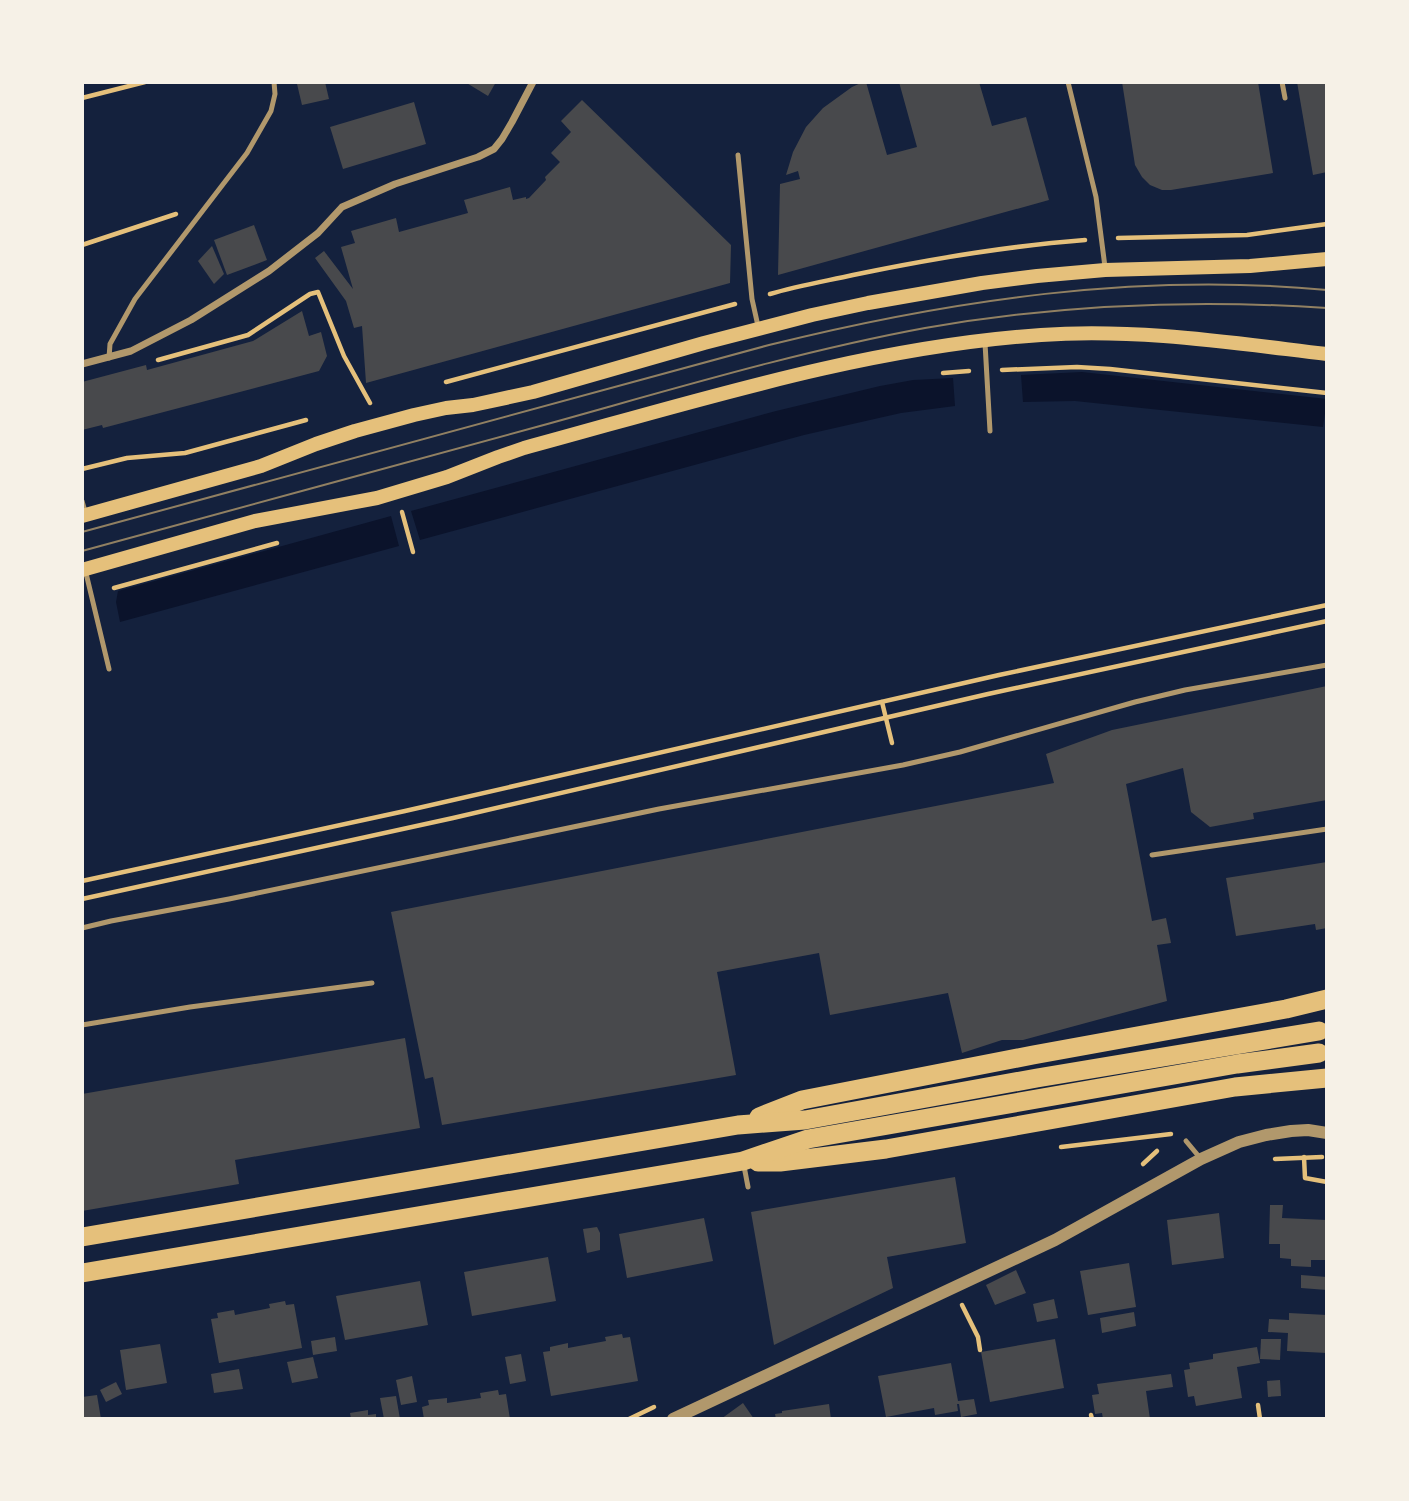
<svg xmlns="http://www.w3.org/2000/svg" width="1409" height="1501" viewBox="0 0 1409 1501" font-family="Barlow,sans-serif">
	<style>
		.water { fill: #0b132b }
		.building { fill: #48494c }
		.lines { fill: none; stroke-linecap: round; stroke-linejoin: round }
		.path { stroke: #e5c07b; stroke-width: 4.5 }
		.service { stroke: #b1986c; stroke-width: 5 }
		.minor { stroke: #b1986c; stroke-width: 7 }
		.tertiary { stroke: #b1986c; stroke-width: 12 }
		.secondary { stroke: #e5c07b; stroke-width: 14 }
		.trunk { stroke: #e5c07b; stroke-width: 19 }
		.tram { stroke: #918062; stroke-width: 2 }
	</style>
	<rect width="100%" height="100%" fill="#14213d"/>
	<g class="water">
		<path d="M1082,372l245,27 -4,28 -248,-26 -52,1 -2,-27z"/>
		<path d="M953,378l2,28 -54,7 -97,22 -384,105 -9,-29 365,-100 104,-25 33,-6z"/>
		<path d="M391,516l8,30 -279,76 -4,-20 2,-11z"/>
	</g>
	<g class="building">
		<path d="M304,82h21l4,17 -27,6 -5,-21z"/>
		<path d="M465,82h31l-8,14z"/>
		<path d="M863,82h3l21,73 30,-8 -18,-65h80l13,44 34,-9 23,83 -271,75 2,-91 20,-5 -2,-8 -12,4 7,-23 13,-25 17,-19 29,-21z"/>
		<path d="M1122,82h136l15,91 -102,17h-9l-12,-5 -8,-8 -7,-12z"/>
		<path d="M1297,82h30v90l-14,3z"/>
		<path d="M582,100l149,145 -1,38 -364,100 -4,-57 -8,2 -8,-27 -31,-43 9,-7 29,38 -12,-42 14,-4 -4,-12 45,-13 3,14 69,-19 -4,-13 46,-13 3,13 13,-3v2l3,-1 17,-18 -1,-3 15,-15 -9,-9 20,-21 -10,-11z"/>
		<path d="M414,102l12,42 -83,25 -13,-42z"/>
		<path d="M254,225l13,35 -40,15 -13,-35z"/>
		<path d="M212,246l12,28 -10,10 -16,-23z"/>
		<path d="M302,311l7,25 12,-4 6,24 -8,15 -216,57 -1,-3 -20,5v-48l64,-17 1,5 106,-29z"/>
		<path d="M1327,686v114l-74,13 1,6 -44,8 -19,-15 -8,-44 -57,16 26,137 14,-3 5,25 -14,2 10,56 -144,39h-21l-40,13 -14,-60 -118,22 -11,-62 -102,19 19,103 -294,50 -9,-48 -8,2 -34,-167 663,-129 -8,-29 66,-24z"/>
		<path d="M1327,862v66l-11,2 -1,-6 -79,12 -10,-58z"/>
		<path d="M405,1038l15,90 -185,32 4,24 -157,27v-117z"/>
		<path d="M955,1177l11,66 -79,14 6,31 -119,57 -23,-133z"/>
		<path d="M1270,1205h13l-1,13 45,2 -2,40h-14v7l-20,-1v-7l-11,-1v-14h-11z"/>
		<path d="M1219,1213l5,45 -52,7 -5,-45z"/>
		<path d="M704,1218l9,43 -86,17 -8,-44z"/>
		<path d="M597,1227l3,6v17l-13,3 -4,-24z"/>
		<path d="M548,1257l8,44 -84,15 -8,-44z"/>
		<path d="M1129,1263l7,44 -48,8 -8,-44z"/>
		<path d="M1016,1270l10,23 -31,12 -9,-20z"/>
		<path d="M1301,1275l26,2v13l-26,-2z"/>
		<path d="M420,1281l8,44 -83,15 -9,-44z"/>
		<path d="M1054,1299l4,19 -21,4 -4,-18z"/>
		<path d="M285,1301l1,4 8,-1 8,44 -83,15 -8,-44 7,-1 -1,-5 17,-3 1,5 35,-7 -1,-4z"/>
		<path d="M1134,1312l2,14 -34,7 -2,-15z"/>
		<path d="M1289,1313l38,2v38l-40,-2 1,-18 -20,-1 1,-13 20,1z"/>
		<path d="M622,1334l1,4 7,-1 8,44 -87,15 -8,-44 7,-1v-4l18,-4v5l38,-7 -1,-4z"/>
		<path d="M335,1337l2,14 -24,4 -2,-14z"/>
		<path d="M1055,1339l9,49 -74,14 -9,-50z"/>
		<path d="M1261,1339h20l-1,21 -20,-1z"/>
		<path d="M160,1344l7,39 -41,7 -6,-40z"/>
		<path d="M1257,1347l3,16 -23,4 5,31 -46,8 -2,-10 -6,1 -4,-27 6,-1 -1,-6 24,-4v-5z"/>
		<path d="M521,1354l5,27 -16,3 -5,-27z"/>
		<path d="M313,1357l5,21 -26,5 -5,-21z"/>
		<path d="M951,1363l7,38 16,-2 3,15 -16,3 -2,-13h-2l1,7 -23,4 -1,-7 -48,9 -8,-41z"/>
		<path d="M239,1369l4,20 -29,4 -3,-19z"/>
		<path d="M1171,1374l2,13 -27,4 4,28h-47l-1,-6 -7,1 -3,-19 7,-1 -2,-10z"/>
		<path d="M412,1376l5,26 -16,3 -5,-25z"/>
		<path d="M1280,1380l1,16 -13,1 -1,-16z"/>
		<path d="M116,1382l6,12 -16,8 -6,-12z"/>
		<path d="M498,1390l1,5 7,-1 4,25h-86l-2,-12 7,-2 -1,-5 19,-2v5l34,-5 -1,-5z"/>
		<path d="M97,1395l4,24h-19v-22z"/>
		<path d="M396,1396l4,23h-16l-4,-21z"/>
		<path d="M743,1403l11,16h-33z"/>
		<path d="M829,1404l2,15h-55l-1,-5 7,-1v-2z"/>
		<path d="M368,1410v5l8,-1v5h-25l-1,-6z"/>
	</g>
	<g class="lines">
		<g class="path">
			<path d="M82,98l63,-16"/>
			<path d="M1118,238l129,-3 80,-11"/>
			<path d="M82,245l94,-31"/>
			<path d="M770,294c27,-8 56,-13 83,-19 77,-16 154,-29 232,-35"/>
			<path d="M158,360l90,-25 62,-41 8,-2 26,64 26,47"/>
			<path d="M1002,370l75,-3 33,2 217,24"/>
			<path d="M943,373l26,-2"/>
			<path d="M446,382l289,-78"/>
			<path d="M82,469l45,-11 58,-5 121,-33"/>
			<path d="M402,512l11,40"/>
			<path d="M114,588l163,-45"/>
			<path d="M882,702l10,41"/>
			<path d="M82,881l323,-70 594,-136 328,-70"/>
			<path d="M82,899l371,-81 535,-124 339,-73"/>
			<path d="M1061,1147l110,-13"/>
			<path d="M1304,1157l1,21 22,4"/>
			<path d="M1275,1159l47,-2"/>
			<path d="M1143,1164l14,-13"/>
			<path d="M962,1305l16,32 2,13"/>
			<path d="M1258,1405l2,14"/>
			<path d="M1091,1415l1,4"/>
			<path d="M629,1419l25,-12"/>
		</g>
		<g class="service">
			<path d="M1068,82l28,115 9,70"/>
			<path d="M1282,82l3,16"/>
			<path d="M738,155l14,144 6,27"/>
			<path d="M985,343l5,88"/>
			<path d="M109,358l1,-14 25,-45 112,-146 24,-42 4,-17 -1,-12"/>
			<path d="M82,501l4,14"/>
			<path d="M85,569l24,100"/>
			<path d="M1152,855l175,-26"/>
			<path d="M82,928l29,-7 118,-22 430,-90 244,-44 57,-13 175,-50 50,-12 142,-25"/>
			<path d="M82,1025l108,-18 182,-24"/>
			<path d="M1186,1141l15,18"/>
			<path d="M744,1166l4,21"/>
		</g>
		<path class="minor" d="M82,364l49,-13 60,-31 78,-49 49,-38 24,-26 53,-23 83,-27 16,-8 8,-10 10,-17 21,-40"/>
		<path class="tertiary" d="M673,1419l382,-179 146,-81 38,-17 27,-7 25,-4 17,-1 19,3"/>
		<g class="secondary">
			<path d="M82,516l179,-50 55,-22 39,-13 59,-16 32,-7 27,-3 60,-13 171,-49 108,-28 56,-12 114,-20 55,-7 68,-6 145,-4 77,-7"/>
			<path d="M82,570l173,-49 122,-23 70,-21 51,-20 26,-9c170,-46 341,-101 517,-113 95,-7 192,8 286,19"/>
		</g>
		<g class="trunk">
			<path d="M759,1117l43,-17 231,-45 253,-46 41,-10"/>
			<path d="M758,1162h22l106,-13 349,-62 92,-9"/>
			<path d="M82,1237l656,-112 67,-5 232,-42 282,-47"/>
			<path d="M82,1273l661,-112 65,-22 429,-75 82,-11"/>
		</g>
		<g class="tram">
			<path d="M82,532l687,-187c181,-45 370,-73 558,-55"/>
			<path d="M82,551c153,-42 305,-83 458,-125 127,-35 255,-74 385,-98 132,-23 268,-29 402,-20"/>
		</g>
	</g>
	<rect width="1409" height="1501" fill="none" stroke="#f6f1e7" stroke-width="168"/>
</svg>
